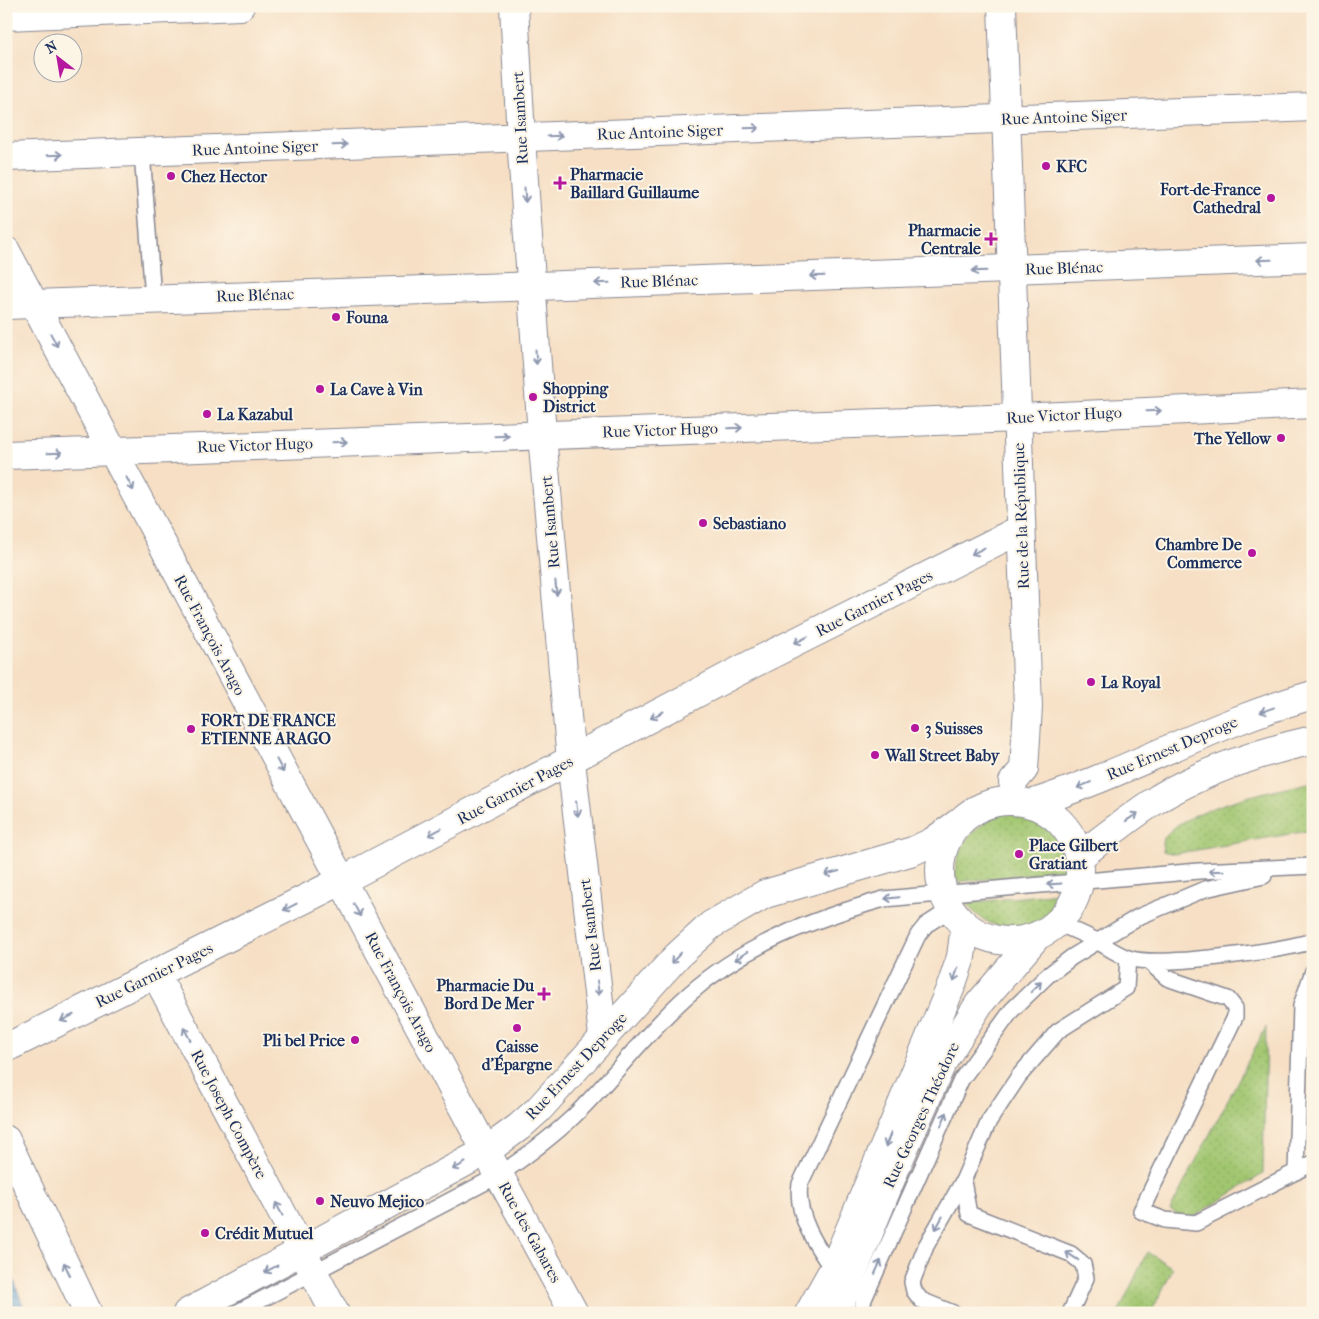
<svg xmlns="http://www.w3.org/2000/svg" width="1319" height="1319" viewBox="0 0 1319 1319" font-family="'IM FELL French Canon',serif">
	<style>
		.grass { fill: url(#grass-dots); stroke: #5e7a67 }
		.water { fill: url(#water-rules); stroke: #3e6798 }
		.lines { fill: none; stroke-linecap: round; stroke-linejoin: round }
		.lane-casing { stroke: #888791; stroke-width: 18 }
		.street-casing { stroke: #888791; stroke-width: 30 }
		.secondary-casing { stroke: #888791; stroke-width: 30 }
		.primary-casing { stroke: #888791; stroke-width: 30 }
		.lane { stroke: #fff; stroke-width: 15 }
		.street { stroke: #fff; stroke-width: 28 }
		.secondary { stroke: #fff; stroke-width: 28 }
		.primary { stroke: #fff; stroke-width: 28 }
		.oneway { stroke: #8d97ae }
		.poi-dot { fill: #b5179e; stroke: #fcf5e5; stroke-width: 2 }
		.labels { text-anchor: middle; dominant-baseline: central; stroke-width: 4; stroke-linejoin: round; paint-order: stroke }
		.street-label { font-size: 16px; fill: #1b2f5e; stroke: #fcf5e5 }
		.poi-label { font-size: 16px; font-weight: bold; fill: #1b2f5e; stroke: #fcf5e5; text-anchor: start }
	</style>
	<defs>
		<pattern id="grass-dots" width="8" height="8" patternUnits="userSpaceOnUse" patternTransform="scale(1.25)"><rect width="8" height="8" fill="#a1c670"/><path d="M2 2h.1M6 6h.1" fill="none" stroke="#8aaa63" stroke-width="1.8" stroke-linecap="round"/></pattern>
		<pattern id="water-rules" width="6" height="5" patternUnits="userSpaceOnUse" patternTransform="scale(1.25)"><rect width="6" height="5" fill="#609fd2"/><path d="M0 2.5h6" fill="none" stroke="#4e82ae"/></pattern>
	</defs>
	<rect width="100%" height="100%" fill="#fcf5e5"/>
	<filter id="ink" filterUnits="userSpaceOnUse"><feTurbulence type="fractalNoise" baseFrequency=".02" numOctaves="2"/><feDisplacementMap in="SourceGraphic" scale="10" xChannelSelector="R" yChannelSelector="G"/><feConvolveMatrix kernelMatrix="1 2 1 2 8 2 1 2 1" color-interpolation-filters="sRGB"/></filter>
	<filter id="wash" filterUnits="userSpaceOnUse"><feTurbulence type="fractalNoise" baseFrequency=".0096" numOctaves="4" result="noise"/><feDisplacementMap in="SourceGraphic" scale="20" xChannelSelector="R" yChannelSelector="G"/><feGaussianBlur stdDeviation="1.12" result="paint"/><feColorMatrix in="noise" values="0 0 0 0 0 0 0 0 0 0 0 0 0 0 0 0 0 1.4 0 .05"/><feComposite in="paint" operator="in"/></filter>
	<g filter="url(#wash)">
		<rect width="100%" height="100%" fill="#f6dfc4"/>
		<g class="grass">
			<path d="M1313,781v49l-139,24 -11,-3 -1,-9c13,-33 117,-53 151,-61z"/>
			<path d="M1004,812c41,1 60,18 66,59l-115,11c0,-38 17,-54 49,-70z"/>
			<path d="M1068,892c-26,40 -70,51 -102,11z"/>
			<path d="M1266,1027l-3,147 -76,47 -17,-11z"/>
			<path d="M1147,1252l26,16 -22,45h-33z"/>
		</g>
		<path class="water" d="M6,1260l20,53h-20z"/>
	</g>
	<g filter="url(#ink)">
		<g class="lines">
			<g class="lane-casing">
				<g id="lane">
					<path d="M142,152l11,146"/>
					<path d="M1057,923c12,5 26,11 38,17 11,6 21,14 33,18 31,10 151,-7 185,-17"/>
					<path d="M1149,962l18,16 61,21 7,9v9l-94,194 24,9 31,3 117,-60"/>
					<path d="M1296,1172l5,-166 12,-35"/>
					<path d="M963,1181l6,33 102,40 12,10 3,14 -16,35"/>
					<path d="M833,1270c-17,-24 -38,-56 -33,-86l118,-249 8,-10 25,-16"/>
					<path d="M236,1313l263,-138c26,-18 52,-37 75,-59 40,-39 72,-84 114,-121 56,-50 125,-76 196,-96l315,-28 114,-5"/>
					<path d="M861,1313l3,-14 97,-219 51,-70 35,-34 25,-19 66,-40 67,-28 59,-13"/>
					<path d="M953,1313l-32,-13 -7,-9 -2,-9 14,-36 37,-65 26,-60 30,-45 39,-45 68,-43 2,-30"/>
				</g>
			</g>
			<g class="street-casing">
				<g id="street">
					<path d="M514,6l7,132 21,297 29,326 32,275"/>
					<path d="M1002,6l26,701 -4,62 -11,13"/>
					<path d="M6,16l234,-10"/>
					<path d="M6,157l1307,-50"/>
					<path d="M6,305l1307,-47"/>
					<path d="M6,455l1012,-37 295,-14"/>
					<path d="M156,975l179,338"/>
					<path d="M6,1048l335,-167 413,-218 267,-134"/>
					<path d="M486,1151l88,162"/>
					<path d="M809,1313l24,-43 119,-286 9,-27 4,-31"/>
				</g>
			</g>
			<g class="secondary-casing">
				<g id="secondary">
					<path d="M6,251l480,900"/>
					<path d="M6,1140l82,173"/>
				</g>
			</g>
			<g class="primary-casing">
				<g id="primary">
					<circle cx="1010" cy="871" r="70"/>
					<path d="M1031,804c96,-31 184,-82 282,-109"/>
					<path d="M1079,857c26,-20 52,-41 80,-59 47,-28 101,-46 154,-58"/>
					<path d="M187,1313l299,-162 33,-24 19,-17 139,-154 34,-31 54,-31 148,-43 19,-9 25,-18"/>
					<path d="M836,1313l62,-151 44,-99 37,-59 58,-68"/>
				</g>
			</g>
			<use href="#lane" class="lane"/>
			<use href="#street" class="street"/>
			<use href="#secondary" class="secondary"/>
			<use href="#primary" class="primary"/>
		</g>
		<defs><path id="oneway-shaft" d="M-6 0H5M1.5-3L5.5 0L1.5 3" fill="none" stroke-width="1.6" stroke-linecap="round" stroke-linejoin="round" transform="scale(1.25)"/></defs>
		<g class="oneway">
			<use href="#oneway-shaft" transform="translate(752 128) rotate(-2)"/>
			<use href="#oneway-shaft" transform="translate(555 136) rotate(-2)"/>
			<use href="#oneway-shaft" transform="translate(340 145) rotate(-2)"/>
			<use href="#oneway-shaft" transform="translate(55 155) rotate(-2)"/>
			<use href="#oneway-shaft" transform="translate(525 195) rotate(86)"/>
			<use href="#oneway-shaft" transform="translate(1264 260) rotate(178)"/>
			<use href="#oneway-shaft" transform="translate(979 271) rotate(178)"/>
			<use href="#oneway-shaft" transform="translate(817 276) rotate(178)"/>
			<use href="#oneway-shaft" transform="translate(602 283) rotate(178)"/>
			<use href="#oneway-shaft" transform="translate(54 340) rotate(62)"/>
			<use href="#oneway-shaft" transform="translate(536 357) rotate(86)"/>
			<use href="#oneway-shaft" transform="translate(1154 411) rotate(-2)"/>
			<use href="#oneway-shaft" transform="translate(735 428) rotate(-2)"/>
			<use href="#oneway-shaft" transform="translate(502 436) rotate(-2)"/>
			<use href="#oneway-shaft" transform="translate(340 442) rotate(-2)"/>
			<use href="#oneway-shaft" transform="translate(55 453) rotate(-2)"/>
			<use href="#oneway-shaft" transform="translate(130 484) rotate(62)"/>
			<use href="#oneway-shaft" transform="translate(978 551) rotate(153)"/>
			<use href="#oneway-shaft" transform="translate(556 588) rotate(85)"/>
			<use href="#oneway-shaft" transform="translate(801 640) rotate(153)"/>
			<use href="#oneway-shaft" transform="translate(1267 710) rotate(160)"/>
			<use href="#oneway-shaft" transform="translate(657 715) rotate(152)"/>
			<use href="#oneway-shaft" transform="translate(280 766) rotate(62)"/>
			<use href="#oneway-shaft" transform="translate(1084 785) rotate(157)"/>
			<use href="#oneway-shaft" transform="translate(577 809) rotate(83)"/>
			<use href="#oneway-shaft" transform="translate(1132 817) rotate(-34)"/>
			<use href="#oneway-shaft" transform="translate(435 832) rotate(152)"/>
			<use href="#oneway-shaft" transform="translate(1216 871) rotate(178)"/>
			<use href="#oneway-shaft" transform="translate(832 873) rotate(165)"/>
			<use href="#oneway-shaft" transform="translate(1054 884) rotate(176)"/>
			<use href="#oneway-shaft" transform="translate(892 898) rotate(174)"/>
			<use href="#oneway-shaft" transform="translate(290 907) rotate(153)"/>
			<use href="#oneway-shaft" transform="translate(357 910) rotate(62)"/>
			<use href="#oneway-shaft" transform="translate(741 956) rotate(145)"/>
			<use href="#oneway-shaft" transform="translate(676 958) rotate(134)"/>
			<use href="#oneway-shaft" transform="translate(956 974) rotate(109)"/>
			<use href="#oneway-shaft" transform="translate(1036 987) rotate(-45)"/>
			<use href="#oneway-shaft" transform="translate(598 988) rotate(83)"/>
			<use href="#oneway-shaft" transform="translate(67 1018) rotate(154)"/>
			<use href="#oneway-shaft" transform="translate(187 1034) rotate(-118)"/>
			<use href="#oneway-shaft" transform="translate(944 1119) rotate(-66)"/>
			<use href="#oneway-shaft" transform="translate(888 1140) rotate(112)"/>
			<use href="#oneway-shaft" transform="translate(459 1166) rotate(151)"/>
			<use href="#oneway-shaft" transform="translate(279 1209) rotate(-118)"/>
			<use href="#oneway-shaft" transform="translate(939 1223) rotate(119)"/>
			<use href="#oneway-shaft" transform="translate(1072 1256) rotate(-147)"/>
			<use href="#oneway-shaft" transform="translate(878 1267) rotate(-66)"/>
			<use href="#oneway-shaft" transform="translate(67 1269) rotate(-115)"/>
			<use href="#oneway-shaft" transform="translate(271 1269) rotate(152)"/>
		</g>
	</g>
	<g class="poi-dot">
		<circle cx="1046" cy="166" r="5"/>
		<circle cx="171" cy="176" r="5"/>
		<path d="M557.5 175.5h5v5h5v5h-5v5h-5v-5h-5v-5h5z"/>
		<circle cx="1271" cy="198" r="5"/>
		<path d="M988.5 231.5h5v5h5v5h-5v5h-5v-5h-5v-5h5z"/>
		<circle cx="336" cy="317" r="5"/>
		<circle cx="320" cy="389" r="5"/>
		<circle cx="533" cy="397" r="5"/>
		<circle cx="207" cy="414" r="5"/>
		<circle cx="1281" cy="438" r="5"/>
		<circle cx="703" cy="523" r="5"/>
		<circle cx="1252" cy="553" r="5"/>
		<circle cx="1091" cy="682" r="5"/>
		<circle cx="915" cy="728" r="5"/>
		<circle cx="191" cy="729" r="5"/>
		<circle cx="875" cy="755" r="5"/>
		<circle cx="1019" cy="854" r="5"/>
		<path d="M541.5 986.5h5v5h5v5h-5v5h-5v-5h-5v-5h5z"/>
		<circle cx="517" cy="1028" r="5"/>
		<circle cx="355" cy="1040" r="5"/>
		<circle cx="320" cy="1201" r="5"/>
		<circle cx="205" cy="1233" r="5"/>
	</g>
	<g class="labels">
		<g class="street-label">
			<text transform="translate(1064 117) rotate(-2)">Rue Antoine Siger</text>
			<text transform="translate(520 118) rotate(-93)">Rue Isambert</text>
			<text transform="translate(660 132) rotate(-2)">Rue Antoine Siger</text>
			<text transform="translate(255 148) rotate(-2)">Rue Antoine Siger</text>
			<text transform="translate(1064 268) rotate(-2)">Rue Blénac</text>
			<text transform="translate(659 281) rotate(-2)">Rue Blénac</text>
			<text transform="translate(255 295) rotate(-2)">Rue Blénac</text>
			<text transform="translate(1064 415) rotate(-3)">Rue Victor Hugo</text>
			<text transform="translate(660 430) rotate(-2)">Rue Victor Hugo</text>
			<text transform="translate(255 445) rotate(-2)">Rue Victor Hugo</text>
			<text transform="translate(1021 516) rotate(-92)">Rue de la République</text>
			<text transform="translate(550 522) rotate(-95)">Rue Isambert</text>
			<text transform="translate(874 603) rotate(-27)">Rue Garnier Pages</text>
			<text transform="translate(210 635) rotate(62)">Rue François Arago</text>
			<text transform="translate(1172 748) rotate(-23)">Rue Ernest Deproge</text>
			<text transform="translate(515 790) rotate(-28)">Rue Garnier Pages</text>
			<text transform="translate(590 925) rotate(-97)">Rue Isambert</text>
			<text transform="translate(154 975) rotate(-26)">Rue Garnier Pages</text>
			<text transform="translate(401 992) rotate(62)">Rue François Arago</text>
			<text transform="translate(576 1066) rotate(-47)">Rue Ernest Deproge</text>
			<text transform="translate(229 1114) rotate(62)">Rue Joseph Compère</text>
			<text transform="translate(921 1115) rotate(-65)">Rue Georges Théodore</text>
			<text transform="translate(530 1232) rotate(61)">Rue des Gabares</text>
		</g>
		<g class="poi-label">
			<text x="1056" y="166">KFC</text>
			<text x="570" y="174">Pharmacie<tspan x="570" dy="18">Baillard Guillaume</tspan></text>
			<text x="181" y="176">Chez Hector</text>
			<text x="1261" y="189" text-anchor="end">Fort-de-France<tspan x="1261" dy="18">Cathedral</tspan></text>
			<text x="981" y="230" text-anchor="end">Pharmacie<tspan x="981" dy="18">Centrale</tspan></text>
			<text x="346" y="317">Founa</text>
			<text x="543" y="388">Shopping<tspan x="543" dy="18">District</tspan></text>
			<text x="330" y="389">La Cave à Vin</text>
			<text x="217" y="414">La Kazabul</text>
			<text x="1271" y="438" text-anchor="end">The Yellow</text>
			<text x="713" y="523">Sebastiano</text>
			<text x="1242" y="544" text-anchor="end">Chambre De<tspan x="1242" dy="18">Commerce</tspan></text>
			<text x="1101" y="682">La Royal</text>
			<text x="201" y="720">FORT DE FRANCE<tspan x="201" dy="18">ETIENNE ARAGO</tspan></text>
			<text x="925" y="728">3 Suisses</text>
			<text x="885" y="755">Wall Street Baby</text>
			<text x="1029" y="845">Place Gilbert<tspan x="1029" dy="18">Gratiant</tspan></text>
			<text x="534" y="985" text-anchor="end">Pharmacie Du<tspan x="534" dy="18">Bord De Mer</tspan></text>
			<text x="345" y="1040" text-anchor="end">Pli bel Price</text>
			<text x="517" y="1046" text-anchor="middle">Caisse<tspan x="517" dy="18">d'Épargne</tspan></text>
			<text x="330" y="1201">Neuvo Mejico</text>
			<text x="215" y="1233">Crédit Mutuel</text>
		</g>
	</g>
	<rect width="1319" height="1319" fill="none" stroke="#fcf5e5" stroke-width="25"/>
	<g transform="translate(58 58) rotate(329)"><circle r="24" fill="#fcf5e5" stroke="#a2a6af"/>
	<path d="M0-4L9 19L0 12L-9 19Z" fill="#b5179e"/>
	<text y="-8" font-size="14" font-weight="bold" text-anchor="middle" fill="#1b2f5e">N</text>
	</g>
</svg>
